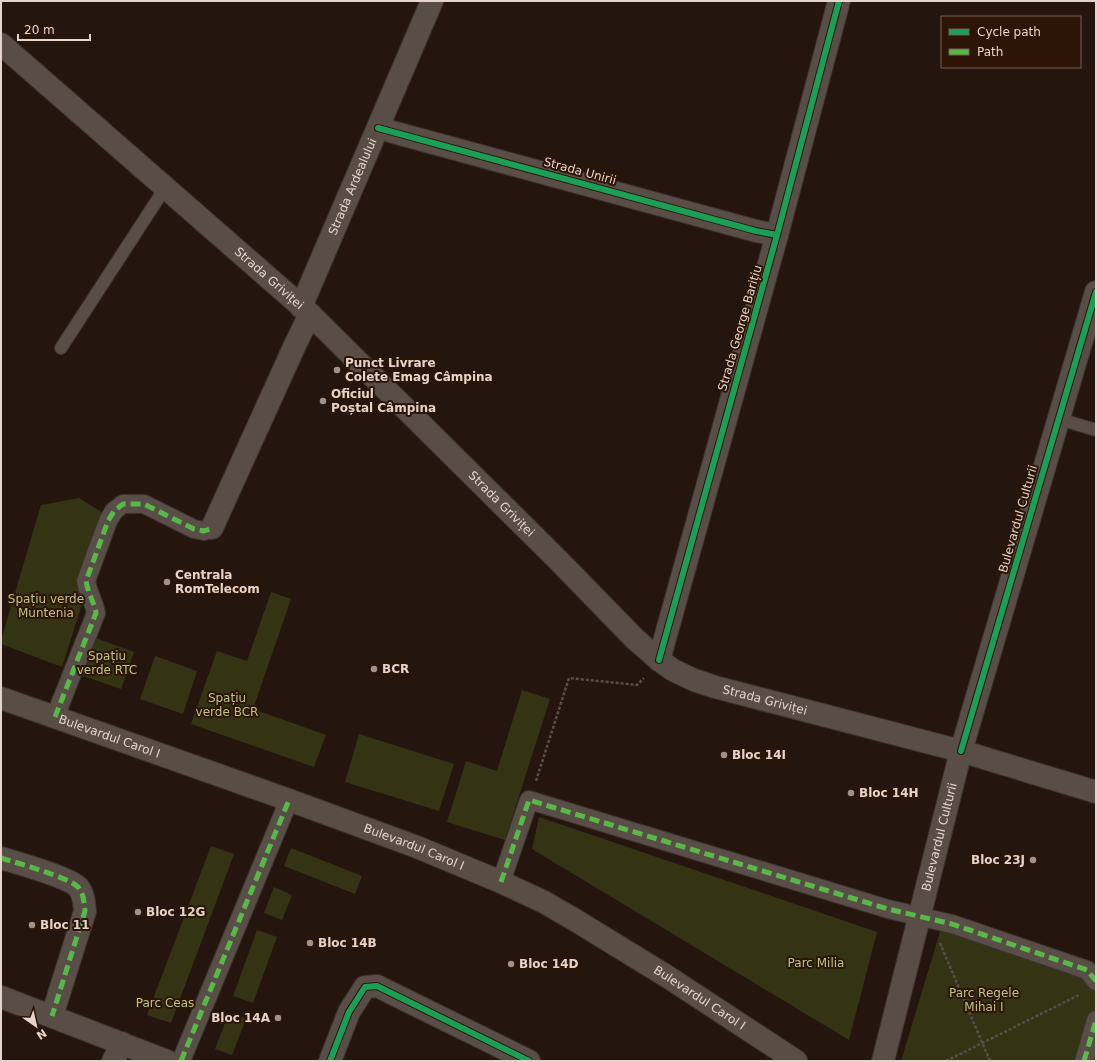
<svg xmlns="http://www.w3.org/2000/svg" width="1097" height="1062" viewBox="0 0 1097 1062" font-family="'DejaVu Sans',sans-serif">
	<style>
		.green { fill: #343415 }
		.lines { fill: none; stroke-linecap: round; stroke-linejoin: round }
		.service-casing { stroke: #3c322d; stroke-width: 14 }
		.pedestrian-casing { stroke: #3c322d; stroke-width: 20 }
		.minor-casing { stroke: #3c322d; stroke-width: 24 }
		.tertiary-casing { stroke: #3c322d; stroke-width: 24 }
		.secondary-casing { stroke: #3c322d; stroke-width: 24 }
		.primary-casing { stroke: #3c322d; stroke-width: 24 }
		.path { stroke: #584f4a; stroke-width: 2.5; stroke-dasharray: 3 2; stroke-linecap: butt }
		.service { stroke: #594d47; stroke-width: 12 }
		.pedestrian { stroke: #594d47; stroke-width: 18 }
		.minor { stroke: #594d47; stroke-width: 22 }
		.tertiary { stroke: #594d47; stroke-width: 22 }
		.secondary { stroke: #594d47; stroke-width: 22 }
		.primary { stroke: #594e44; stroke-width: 22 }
		.quiet { stroke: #58b947; stroke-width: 5; stroke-dasharray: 10 5; stroke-linecap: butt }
		.cycleway-casing { stroke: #2c1406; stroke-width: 8 }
		.cycleway { stroke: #1a9f57; stroke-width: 6 }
		.poi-dot { fill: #a19289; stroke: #2c1406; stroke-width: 1.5 }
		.labels { text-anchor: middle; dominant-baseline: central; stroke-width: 4; stroke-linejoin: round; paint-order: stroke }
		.street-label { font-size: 12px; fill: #e5d4cb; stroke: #2c1406 }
		.poi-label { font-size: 12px; font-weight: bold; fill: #e5d4cb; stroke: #2c1406; text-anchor: start }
		.park-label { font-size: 12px; fill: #bec57f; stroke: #2c1406 }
	</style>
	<rect width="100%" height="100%" fill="#24160e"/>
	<g class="green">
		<path d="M79,498l24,15 -27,70 9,12 -23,72 -61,-23v-4l40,-135z"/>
		<path d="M271,592l20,7 -38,110 73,26 -12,32 -123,-43 26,-73 30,10z"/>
		<path d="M93,637l41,15 -13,37 -41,-14z"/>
		<path d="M155,656l42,15 -14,43 -43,-15z"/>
		<path d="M522,690l28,9 -45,141 -58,-18 19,-61 31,10z"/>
		<path d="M359,734l95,30 -15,47 -94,-29z"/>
		<path d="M539,817l338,115 -28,108 -317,-191z"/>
		<path d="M211,846l23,8 -63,169 -24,-8z"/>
		<path d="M291,848l71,28 -7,18 -71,-28z"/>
		<path d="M274,887l18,8 -10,25 -18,-7z"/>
		<path d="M943,922l153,59v39l-12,41h-183z"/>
		<path d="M257,930l20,7 -24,66 -20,-7z"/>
		<path d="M229,1013l17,6 -14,36 -17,-6z"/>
	</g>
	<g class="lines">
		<g class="service-casing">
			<g id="service">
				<path d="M61,348l104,-160"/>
				<path d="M1059,419l37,11"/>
			</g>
		</g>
		<g class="pedestrian-casing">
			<g id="pedestrian">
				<path d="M55,717l41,-104c-2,-11 -8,-20 -10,-32l22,-60 6,-10 9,-7h21l50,25 10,2 8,-3"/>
				<path d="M501,882l28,-82 359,109 64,15 135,46 9,11"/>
				<path d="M181,1061l108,-261"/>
				<path d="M1084,1061l12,-41"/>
			</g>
		</g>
		<g class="minor-casing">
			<g id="minor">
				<path d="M378,128l378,103 21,4"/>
				<path d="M212,528l83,-183 15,-31"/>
				<path d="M659,660l118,-425 62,-234"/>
				<path d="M961,751l135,-459"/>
				<path d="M1,858c16,5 67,19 77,29 6,7 6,16 7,24l-33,105"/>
				<path d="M1,997l166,64"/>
				<path d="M113,1061l9,-18"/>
				<path d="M330,1061l19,-49 16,-25 12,-1 152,75"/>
			</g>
		</g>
		<g class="tertiary-casing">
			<g id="tertiary">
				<path id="s1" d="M301,307l131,-306"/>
			</g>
		</g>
		<g class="secondary-casing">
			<g id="secondary">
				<path id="s2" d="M1,44l309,270 248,246 77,79 24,21 14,10 21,10 21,7 246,64 135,41"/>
				<path id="s3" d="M883,1061l78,-310"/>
			</g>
		</g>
		<g class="primary-casing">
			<g id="primary">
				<path id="s4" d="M1,698l288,102 128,47 84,35 43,20 31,18 93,57 128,84"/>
			</g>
		</g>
		<g class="path">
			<path d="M536,781l33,-103 68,7 7,-7"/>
			<path d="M940,943l50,118"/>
			<path d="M946,1061l133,-66"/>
		</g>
		<use href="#service" class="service"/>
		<use href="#pedestrian" class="pedestrian"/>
		<use href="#minor" class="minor"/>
		<use href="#tertiary" class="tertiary"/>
		<use href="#secondary" class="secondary"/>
		<use href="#primary" class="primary"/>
		<g class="quiet">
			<path d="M55,717l41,-104c-2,-11 -8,-20 -10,-32l22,-60 6,-10 9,-7h21l50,25 10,2 8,-3"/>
			<path d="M1,858c16,5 67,19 77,29 6,7 6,16 7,24l-33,105"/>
			<path d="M501,882l28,-82 359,109 64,15 135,46 9,11"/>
			<path d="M181,1061l108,-261"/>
			<path d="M1084,1061l12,-41"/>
		</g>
		<g class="cycleway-casing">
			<g id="cycleway">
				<path d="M378,128l378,103 21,4"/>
				<path d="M659,660l118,-425 62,-234"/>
				<path d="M961,751l135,-459"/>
				<path d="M330,1061l19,-49 16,-25 12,-1 152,75"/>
			</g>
		</g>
		<use href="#cycleway" class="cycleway"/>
	</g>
	<g class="poi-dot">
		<circle cx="337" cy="370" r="4"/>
		<circle cx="323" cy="401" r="4"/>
		<circle cx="167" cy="582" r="4"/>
		<circle cx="374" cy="669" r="4"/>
		<circle cx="724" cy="755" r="4"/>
		<circle cx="851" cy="793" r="4"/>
		<circle cx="1033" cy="860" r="4"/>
		<circle cx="138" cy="912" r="4"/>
		<circle cx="32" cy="925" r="4"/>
		<circle cx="310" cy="943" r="4"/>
		<circle cx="511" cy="964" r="4"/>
		<circle cx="278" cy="1018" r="4"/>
	</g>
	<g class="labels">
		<g class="street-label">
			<text transform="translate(580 171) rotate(15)">Strada Unirii</text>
			<text stroke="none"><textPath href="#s1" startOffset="131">Strada Ardealului</textPath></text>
			<text stroke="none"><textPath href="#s2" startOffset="356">Strada Griviței</textPath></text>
			<text transform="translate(740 328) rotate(-74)">Strada George Barițiu</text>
			<text stroke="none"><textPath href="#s2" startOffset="680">Strada Griviței</textPath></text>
			<text transform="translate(1018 519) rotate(-74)">Bulevardul Culturii</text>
			<text stroke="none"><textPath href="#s2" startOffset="1016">Strada Griviței</textPath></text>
			<text stroke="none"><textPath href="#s4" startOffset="115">Bulevardul Carol I</textPath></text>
			<text stroke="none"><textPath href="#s3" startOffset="231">Bulevardul Culturii</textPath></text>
			<text stroke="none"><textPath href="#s4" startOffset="439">Bulevardul Carol I</textPath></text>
			<text stroke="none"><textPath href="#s4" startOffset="763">Bulevardul Carol I</textPath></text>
		</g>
		<g class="poi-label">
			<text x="345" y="363">Punct Livrare<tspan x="345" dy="14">Colete Emag Câmpina</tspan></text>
			<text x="331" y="394">Oficiul<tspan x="331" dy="14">Poștal Câmpina</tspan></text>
			<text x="175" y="575">Centrala<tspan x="175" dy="14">RomTelecom</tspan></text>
			<text x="382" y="669">BCR</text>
			<text x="732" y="755">Bloc 14I</text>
			<text x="859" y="793">Bloc 14H</text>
			<text x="1025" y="860" text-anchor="end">Bloc 23J</text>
			<text x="146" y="912">Bloc 12G</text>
			<text x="40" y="925">Bloc 11</text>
			<text x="318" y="943">Bloc 14B</text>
			<text x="519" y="964">Bloc 14D</text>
			<text x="270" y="1018" text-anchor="end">Bloc 14A</text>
		</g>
		<g class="park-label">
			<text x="46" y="599">Spațiu verde<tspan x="46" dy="14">Muntenia</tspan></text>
			<text x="107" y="656">Spațiu<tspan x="107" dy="14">verde RTC</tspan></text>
			<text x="227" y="698">Spațiu<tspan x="227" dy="14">verde BCR</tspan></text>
			<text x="816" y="963">Parc Milia</text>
			<text x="984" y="993">Parc Regele<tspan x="984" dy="14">Mihai I</tspan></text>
			<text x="165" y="1003">Parc Ceas</text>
		</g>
	</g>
	<rect width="1097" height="1062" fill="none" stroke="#e5d4cb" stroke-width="4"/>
	<rect x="941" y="16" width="140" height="52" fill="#2c1406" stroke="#766155"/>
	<rect x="949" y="29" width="20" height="6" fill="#1a9f57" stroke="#766155"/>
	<text x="977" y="36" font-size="12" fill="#e5d4cb">Cycle path</text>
	<rect x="949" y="49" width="20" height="6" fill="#58b947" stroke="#766155"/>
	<text x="977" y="56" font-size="12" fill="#e5d4cb">Path</text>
	<g transform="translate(36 1026) rotate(146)" stroke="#2c1406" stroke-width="3" paint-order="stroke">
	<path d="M0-3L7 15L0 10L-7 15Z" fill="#e5d4cb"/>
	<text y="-6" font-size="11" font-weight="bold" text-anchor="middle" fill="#e5d4cb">N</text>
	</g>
	<path d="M18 34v6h72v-6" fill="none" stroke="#e5d4cb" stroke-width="2"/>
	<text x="24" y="34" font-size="12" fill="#e5d4cb" stroke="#2c1406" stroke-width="3" paint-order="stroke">20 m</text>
</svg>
